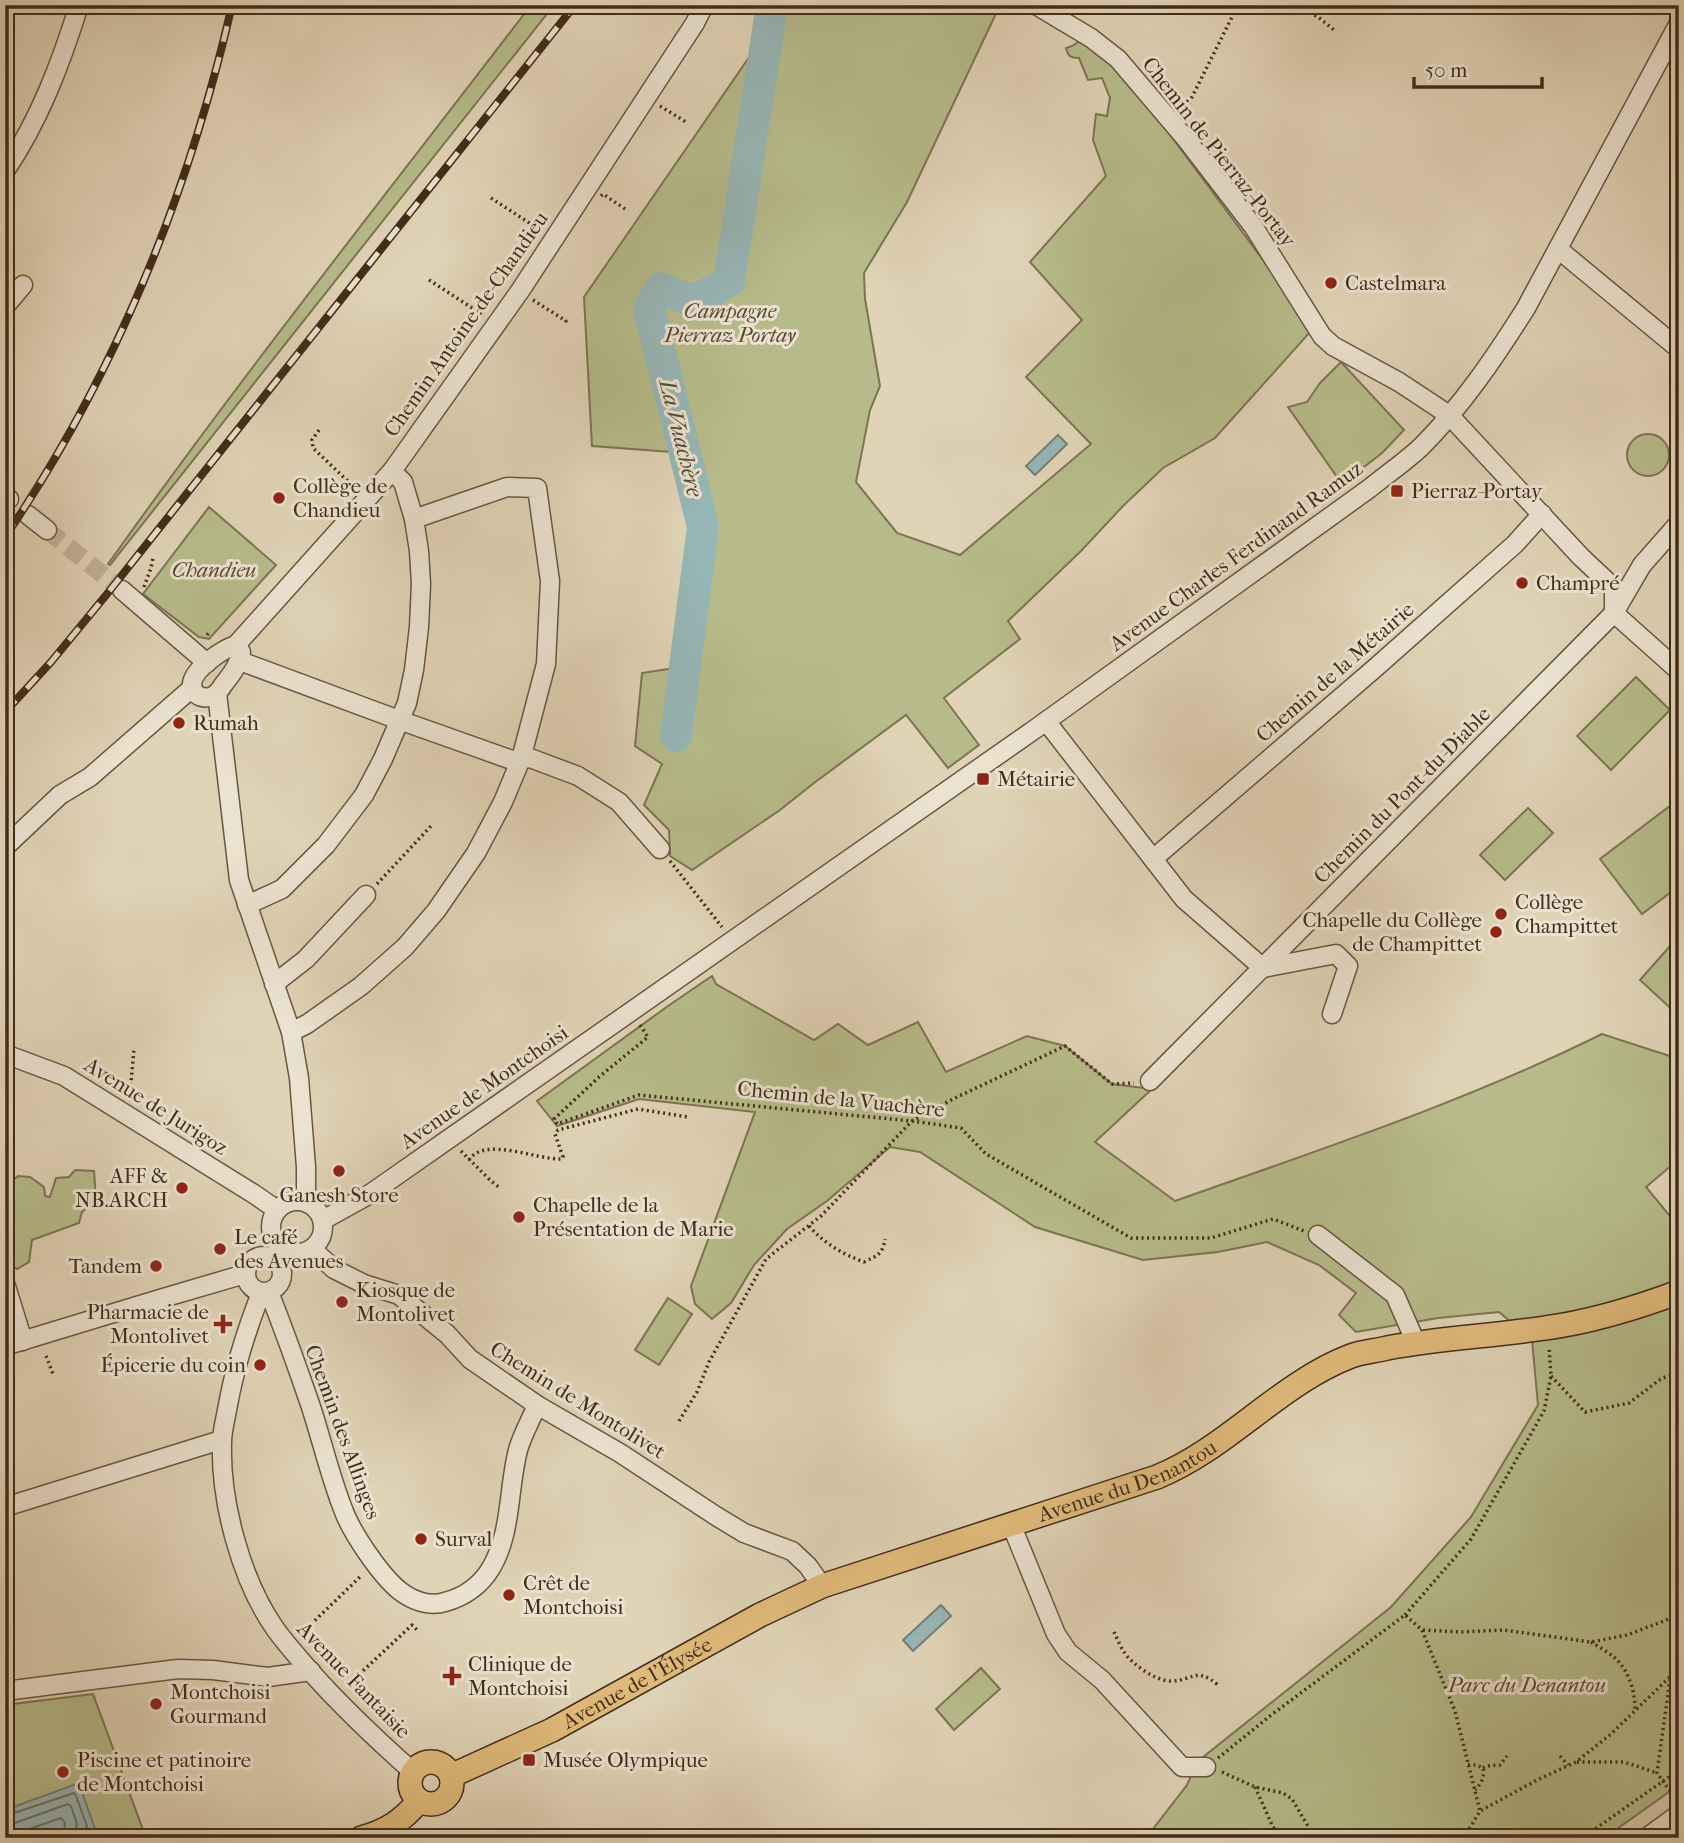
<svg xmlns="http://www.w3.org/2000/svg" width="1684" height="1843" viewBox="0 0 1684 1843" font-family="'IM FELL French Canon',serif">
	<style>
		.green { fill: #b7bb8b; stroke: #7c7452; stroke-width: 2 }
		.water { fill: #97b6b7; stroke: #757f78; stroke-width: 2 }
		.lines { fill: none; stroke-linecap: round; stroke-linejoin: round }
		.shore { stroke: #6c7268; stroke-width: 2 }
		.river { stroke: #97b6b7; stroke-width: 32 }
		.minor-tunnel { stroke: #c0b297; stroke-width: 18; stroke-dasharray: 18 9; stroke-linecap: butt }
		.minor-casing { stroke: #695641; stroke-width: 21 }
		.major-casing { stroke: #412d1a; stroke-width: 26 }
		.path { stroke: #412d1a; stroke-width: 3.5; stroke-dasharray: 2 3.5; stroke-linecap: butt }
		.minor { stroke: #ebe2d0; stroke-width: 18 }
		.major { stroke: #e0ba7b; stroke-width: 23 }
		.rail-casing { stroke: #412d1a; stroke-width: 8 }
		.rail { stroke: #ebe2d0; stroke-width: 5; stroke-dasharray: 16; stroke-linecap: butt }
		.poi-dot { fill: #8f2418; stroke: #ebe2d0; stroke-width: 2.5 }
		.labels { text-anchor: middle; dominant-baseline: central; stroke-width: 6; stroke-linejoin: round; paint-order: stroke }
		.street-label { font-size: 21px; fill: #412d1a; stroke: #ebe2d0 }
		.poi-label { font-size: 21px; fill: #412d1a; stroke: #ebe2d0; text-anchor: start }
		.park-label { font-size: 21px; font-style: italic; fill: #594931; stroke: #ebe2d0 }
		.water-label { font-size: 23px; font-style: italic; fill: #524839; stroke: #ebe2d0 }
	</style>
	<rect width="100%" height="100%" fill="#e0d3b6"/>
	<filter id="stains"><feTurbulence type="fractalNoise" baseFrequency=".00286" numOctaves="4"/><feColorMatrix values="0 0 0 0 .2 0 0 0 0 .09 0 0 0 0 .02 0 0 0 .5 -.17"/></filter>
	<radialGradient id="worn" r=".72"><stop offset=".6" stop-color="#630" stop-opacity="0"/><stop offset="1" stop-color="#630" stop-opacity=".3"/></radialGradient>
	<g class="green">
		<path d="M531,5h23l-444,560 -2,-1c135,-190 281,-373 423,-559z"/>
		<path d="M785,5h215l-93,197 -43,71 1,26 15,87 -10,24 -14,72 41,51 63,22 131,-111 -65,-67 56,-57 -52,-58 76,-86 -13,-36 3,-26 11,2 3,-18 -8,-20 -14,2 -9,-22c-9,0 -11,-2 -13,-10l6,-2 12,-8 47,44 135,182 45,67 -96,107 -52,30 -40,38 -42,45 -73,70 12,18 -76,59 35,47 -31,23 -42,-53 -92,68 -34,27 -88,60 -22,-14 -1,-26 -25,-25 18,-41 -27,-18 7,-73 32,-5 16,-28 16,-111 -21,-76 -93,-7 -8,-149z"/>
		<path d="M1341,362l63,68 -22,23 -40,31 -54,-77 19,-5 13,-19z"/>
		<circle cx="1648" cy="455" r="21"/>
		<path d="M209,507l67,58 -67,74 -10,-2 -56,-43z"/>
		<path d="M1636,677l34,33 -59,60 -34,-34z"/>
		<path d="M1679,799v87l-37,28 -42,-55z"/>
		<path d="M1528,808l25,25 -48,47 -25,-25z"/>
		<path d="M1679,936v80l-39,-36z"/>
		<path d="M712,976l4,8 98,56 24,-16 30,21 50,-23 28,50 81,-36 38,10 47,38 40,5 -57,53 80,59c144,-51 290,-99 427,-167l77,25v100l-33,28 28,34 -1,12 6,4v548l-75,53h-458l41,-53 10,-23 194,-155 80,-90 67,-112 -6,-65 -33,-28 -61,6 -82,14 -17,-17 17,-22 -37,-28 -52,-23 -49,10 -75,8 -108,-33 -115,-75 -30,-5 -63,54 -40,28 -33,36 -23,38 -19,16 -17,-15 -4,-18 64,-174 -116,-13 -82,27 -20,-25 131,-95z"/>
		<path d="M75,1170l19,1 2,28 -14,13 -3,11 -47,17 -3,22 -12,7 -12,-7v-75l13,-11 12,1 14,10 1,9 5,1 6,-19 13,-1z"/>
		<path d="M668,1298l24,16 -33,51 -24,-15z"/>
		<path d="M981,1668l19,21 -46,41 -18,-21z"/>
		<path d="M93,1694l53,144h-141v-133z"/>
	</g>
	<g class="water">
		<path d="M1058,435l9,9 -32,31 -9,-9z"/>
		<path d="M941,1605l10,11 -38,35 -10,-11z"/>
		<path d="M79,1783l17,49 -16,6h-75v-28z"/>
	</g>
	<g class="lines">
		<g class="shore">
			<path d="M5,1816l69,-23 2,3 11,30 -4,7 -1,5"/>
			<path d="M5,1824h7l56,-20 3,2 6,18 -4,14"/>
			<path d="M5,1835l10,-1 46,-16 4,5 -2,15"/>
		</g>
		<path class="river" d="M676,736l27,-209 -54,-219 12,-20 33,14 35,-21 43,-276"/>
		<path class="minor-tunnel" d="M47,530l75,60"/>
		<g class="minor-casing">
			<g id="minor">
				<path d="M1036,5l55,33 27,21 68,80 67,87 69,110 11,10 66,36 50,33 132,142 33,31v25"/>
				<path d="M5,171c34,-50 56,-108 74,-166"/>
				<path d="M1558,249l121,100"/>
				<path d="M5,302l2,2 16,-19"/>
				<path d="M5,496l4,3"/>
				<path d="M28,515l19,15"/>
				<path d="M122,590l85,73"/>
				<path d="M1614,613l65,58"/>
				<path d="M236,645l156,-174 128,-180 175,-268 9,-18"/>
				<path d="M236,645l5,7c-2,13 -10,23 -18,33 -1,2 -5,7 -7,9 -9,7 -24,3 -24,-10 1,-15 31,-35 44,-39z"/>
				<path d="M240,661l159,59 113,40 18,-2 48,18 41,26 41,47"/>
				<path d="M217,693l22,187 52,152 8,46 7,89v35"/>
				<path d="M1046,721l138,178 79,69"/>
				<path d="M5,847l55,-52 30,-18 102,-89"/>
				<path d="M1153,859l221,-190 141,-125 27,-30"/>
				<path d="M247,905l35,-16 44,-44 38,-50 19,-36 24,-56 7,-33 5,-43 2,-43 -2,-33 -5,-32 -11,-37 -11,-11"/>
				<path d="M1263,968l73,-14 12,12 -16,48"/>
				<path d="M274,984l32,-25 60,-64"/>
				<path d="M291,1032l16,-8 54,-38 44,-39 31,-36 40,-58 27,-51 18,-43 25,-95 4,-83 -13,-93 -30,-1 -93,32"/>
				<path d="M5,1054l59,22 190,118 23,16"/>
				<path d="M1150,1081l464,-468 28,-48 37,-42"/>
				<circle cx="297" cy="1227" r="26"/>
				<path d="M323,1220l47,-26 668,-467 332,-239c17,-14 35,-26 51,-41 41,-41 74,-90 105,-139l153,-285"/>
				<path d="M1318,1235l77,60 21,48"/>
				<path d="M312,1249l22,20 30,15 35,11 48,39 23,25 67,46 83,48 96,63 28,17 48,18 16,15 14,20"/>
				<circle cx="264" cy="1274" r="18"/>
				<path d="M5,1283l18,58"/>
				<path d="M269,1292c15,38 29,77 42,115 11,34 19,69 32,102 8,23 38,67 57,82 13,10 30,16 45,11 19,-5 36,-17 46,-34 21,-35 17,-80 27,-118 4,-15 13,-30 19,-45"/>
				<path d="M261,1293c-15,38 -27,77 -34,117 -2,11 -5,22 -5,32 -2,59 19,139 54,188 10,14 22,27 34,41 32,36 67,69 103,101"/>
				<path d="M5,1346l158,-48 82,-24"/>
				<path d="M5,1507l216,-67"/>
				<path d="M1011,1524l45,110 12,18 34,28 80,87h24"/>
				<path d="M5,1691l173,-22 35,1 55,7 43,-6"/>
				<path d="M1646,1838l33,-24"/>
			</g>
		</g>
		<g class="major-casing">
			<g id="major">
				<circle cx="431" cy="1783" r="21"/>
				<path id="s1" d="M453,1775l99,-45 208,-115 62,-29 335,-109c71,-29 123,-94 194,-121 11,-4 24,-5 36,-8 52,-10 106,-12 158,-20 46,-6 91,-20 134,-36"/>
				<path d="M361,1838c26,-7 41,-17 58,-37"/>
			</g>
		</g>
		<g class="path">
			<path d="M1295,5l23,12 16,13"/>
			<path d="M660,106l26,16"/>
			<path d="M1184,113l54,-108"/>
			<path d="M601,196l2,-2 25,17"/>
			<path d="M491,198l49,32"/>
			<path d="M429,280l54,35"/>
			<path d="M533,300l33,21 -2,3"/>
			<path d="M319,430l-7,10 1,8 42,40"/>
			<path d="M144,587l7,-19 2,-10"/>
			<path d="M207,635l3,-4"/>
			<path d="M670,861l52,66"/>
			<path d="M377,884l54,-58"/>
			<path d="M640,1025l8,12 -49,40 -45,42 3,5 82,-29 273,26 49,7 25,26 145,84h80l62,-19 31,12"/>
			<path d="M127,1096l4,-13 3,-34"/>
			<path d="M461,1151l30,30 9,7"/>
			<path d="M469,1160c15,-24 69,0 92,-1l2,-2 -8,-23 3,-4 80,-21 50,8"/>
			<path d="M809,1226c15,17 33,28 55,36 13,-6 19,-8 21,-23"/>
			<path d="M46,1356l7,18"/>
			<path d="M1551,1376l34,36 44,-9 33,-25 17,-5"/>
			<path d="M679,1421l18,-29 12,-30 57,-103 55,-43 91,-95 43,-23 110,-52 47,38 22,-1"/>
			<path d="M1405,1615l66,-76 73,-128 7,-35 -2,-29"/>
			<path d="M1423,1630l38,2 42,-2 88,12 36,-7 42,-16 10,-1"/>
			<path d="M303,1632l58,-56"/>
			<path d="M1114,1632c3,6 6,14 10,20 8,12 31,29 47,29 22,0 24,-15 47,4"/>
			<path d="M1591,1642c8,5 17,10 24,16 14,13 20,33 20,51"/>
			<path d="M1670,1679l-13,94 18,25"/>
			<path d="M351,1682l61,-57 5,5"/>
			<path d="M1560,1756l8,9"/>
			<path d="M1218,1758l52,-42 135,-101 17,15 33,81 25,100"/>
			<path d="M1577,1762h47l33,11"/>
			<path d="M1468,1765h8l7,3c2,9 -2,16 -8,22"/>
			<path d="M1483,1768l3,-2 14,-1 7,-9"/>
			<path d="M1222,1772l33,15 28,6 9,6 23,39"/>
			<path d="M1255,1787l18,40 9,11"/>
			<path d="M1456,1838l12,-7 12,-20 59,-32 37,-17 35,-28 68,-66"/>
			<path d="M1582,1838l97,-68"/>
		</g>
		<use href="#minor" class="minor"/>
		<use href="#major" class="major"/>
		<g class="rail-casing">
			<g id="rail">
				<path d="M5,537c109,-160 184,-343 227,-532"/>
				<path d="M5,712l46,-50 56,-68 468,-589"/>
			</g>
		</g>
		<use href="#rail" class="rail"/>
	</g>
	<g class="poi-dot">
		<circle cx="1331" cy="283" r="7"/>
		<rect x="1390" y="484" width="14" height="14" rx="3.5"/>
		<circle cx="279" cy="498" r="7"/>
		<circle cx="1522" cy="583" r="7"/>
		<circle cx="179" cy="723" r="7"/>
		<rect x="976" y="772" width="14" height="14" rx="3.5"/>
		<circle cx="1501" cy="914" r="7"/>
		<circle cx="1496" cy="932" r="7"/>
		<circle cx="339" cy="1171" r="7"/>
		<circle cx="182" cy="1188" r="7"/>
		<circle cx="519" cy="1217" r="7"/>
		<circle cx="220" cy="1249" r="7"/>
		<circle cx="156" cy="1266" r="7"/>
		<circle cx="342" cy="1302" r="7"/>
		<path d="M219.5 1313.5h7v7h7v7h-7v7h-7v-7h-7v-7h7z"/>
		<circle cx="260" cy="1365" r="7"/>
		<circle cx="421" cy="1539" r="7"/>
		<circle cx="509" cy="1595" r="7"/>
		<path d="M448.5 1665.5h7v7h7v7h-7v7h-7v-7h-7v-7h7z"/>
		<circle cx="156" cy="1704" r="7"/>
		<rect x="522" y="1753" width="14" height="14" rx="3.5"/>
		<circle cx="63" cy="1772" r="7"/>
	</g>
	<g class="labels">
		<g class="street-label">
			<text transform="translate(1219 152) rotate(52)">Chemin de Pierraz-Portay</text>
			<text transform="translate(466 324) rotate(-55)">Chemin Antoine-de-Chandieu</text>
			<text transform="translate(1236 556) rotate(-36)">Avenue Charles Ferdinand Ramuz</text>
			<text transform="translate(1335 672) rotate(-41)">Chemin de la Métairie</text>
			<text transform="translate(1402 795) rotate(-45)">Chemin du Pont-du-Diable</text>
			<text transform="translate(484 1087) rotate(-35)">Avenue de Montchoisi</text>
			<text transform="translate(841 1099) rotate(6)">Chemin de la Vuachère</text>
			<text transform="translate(156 1106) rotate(32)">Avenue de Jurigoz</text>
			<text transform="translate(578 1400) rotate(32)">Chemin de Montolivet</text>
			<text transform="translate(343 1432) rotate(70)">Chemin des Allinges</text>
			<text stroke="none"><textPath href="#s1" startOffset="738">Avenue du Denantou</textPath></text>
			<text transform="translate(354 1680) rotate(46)">Avenue Fantaisie</text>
			<text stroke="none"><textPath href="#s1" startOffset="206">Avenue de l'Élysée</textPath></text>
		</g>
		<g class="poi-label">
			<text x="1345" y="283">Castelmara</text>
			<text x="293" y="486">Collège de<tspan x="293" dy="24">Chandieu</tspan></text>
			<text x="1411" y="491">Pierraz-Portay</text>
			<text x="1536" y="583">Champré</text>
			<text x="193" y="723">Rumah</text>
			<text x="997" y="779">Métairie</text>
			<text x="1515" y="902">Collège<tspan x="1515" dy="24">Champittet</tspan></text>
			<text x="1482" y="920" text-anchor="end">Chapelle du Collège<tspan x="1482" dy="24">de Champittet</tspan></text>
			<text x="168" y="1176" text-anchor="end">AFF &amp;<tspan x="168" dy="24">NB.ARCH</tspan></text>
			<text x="339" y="1195" text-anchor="middle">Ganesh Store</text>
			<text x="533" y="1205">Chapelle de la<tspan x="533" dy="24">Présentation de Marie</tspan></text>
			<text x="234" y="1237">Le café<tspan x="234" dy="24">des Avenues</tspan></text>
			<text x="142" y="1266" text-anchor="end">Tandem</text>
			<text x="356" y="1290">Kiosque de<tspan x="356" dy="24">Montolivet</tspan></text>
			<text x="209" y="1312" text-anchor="end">Pharmacie de<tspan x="209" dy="24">Montolivet</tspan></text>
			<text x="246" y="1365" text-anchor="end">Épicerie du coin</text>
			<text x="435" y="1539">Surval</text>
			<text x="523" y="1583">Crêt de<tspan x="523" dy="24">Montchoisi</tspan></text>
			<text x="468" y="1664">Clinique de<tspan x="468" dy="24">Montchoisi</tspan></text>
			<text x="170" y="1692">Montchoisi<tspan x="170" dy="24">Gourmand</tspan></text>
			<text x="77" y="1760">Piscine et patinoire<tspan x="77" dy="24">de Montchoisi</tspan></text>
			<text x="543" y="1760">Musée Olympique</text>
		</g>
		<g class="park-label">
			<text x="730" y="311">Campagne<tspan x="730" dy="24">Pierraz Portay</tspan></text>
			<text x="214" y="570">Chandieu</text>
			<text x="1527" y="1685">Parc du Denantou</text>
		</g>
		<g class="water-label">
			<text transform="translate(681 438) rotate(76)">La Vuachère</text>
		</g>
	</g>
	<rect width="1684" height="1843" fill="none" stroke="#e0d3b6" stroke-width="28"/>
	<rect x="7" y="7" width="1670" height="1829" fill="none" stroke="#412d1a" stroke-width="3.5"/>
	<rect x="14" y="14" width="1656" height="1815" fill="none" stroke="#412d1a" stroke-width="2"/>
	<path d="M1414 77v10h128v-10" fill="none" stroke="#412d1a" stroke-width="3.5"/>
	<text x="1425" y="77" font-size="21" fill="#412d1a" stroke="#ebe2d0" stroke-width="5" paint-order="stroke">50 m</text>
	<rect width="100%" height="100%" filter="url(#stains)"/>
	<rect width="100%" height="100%" fill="url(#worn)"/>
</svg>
